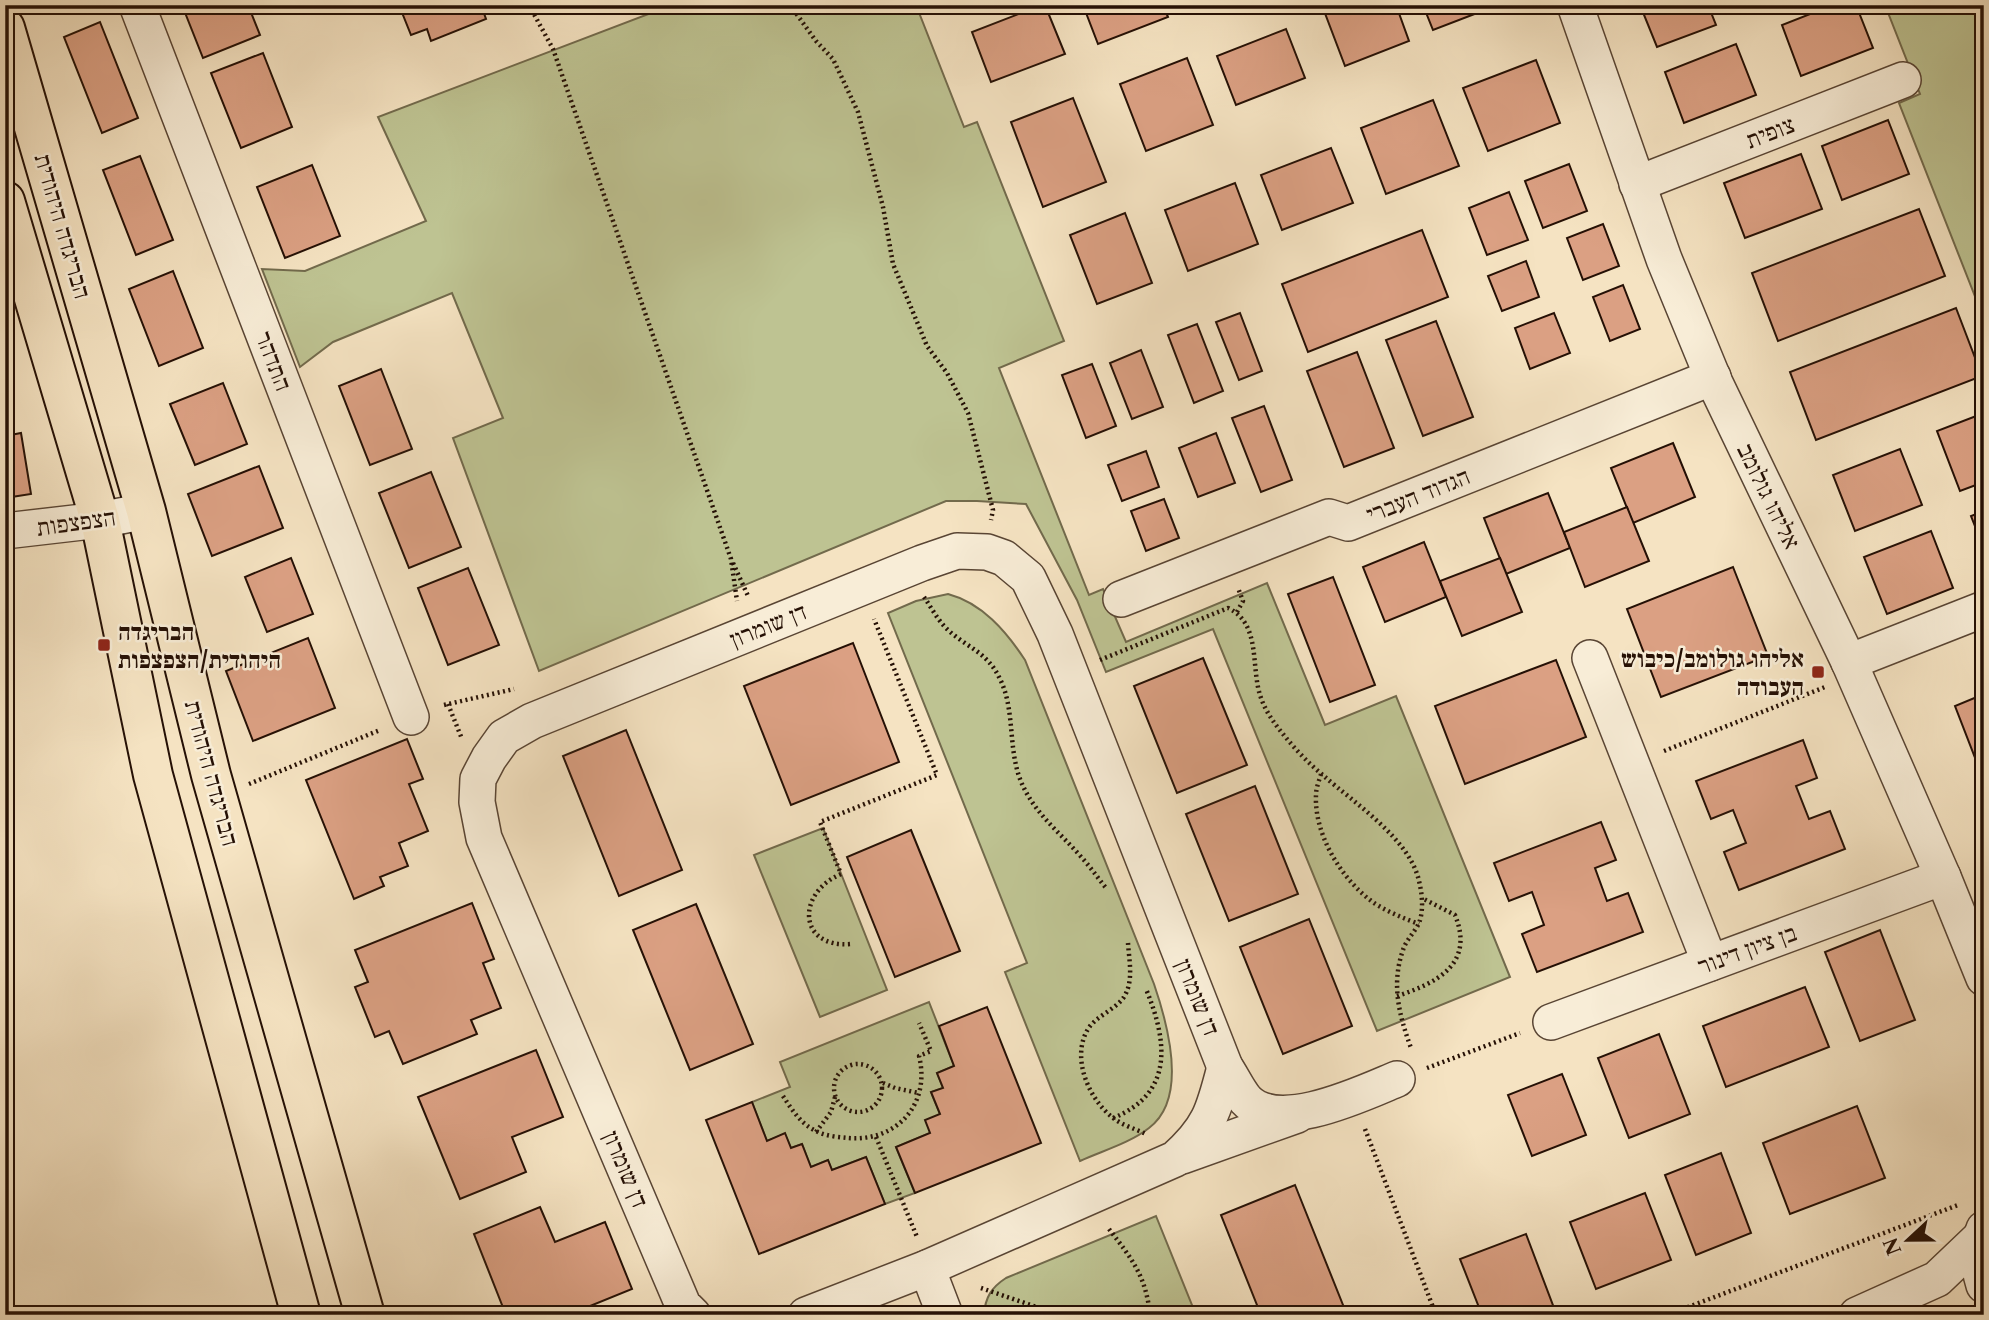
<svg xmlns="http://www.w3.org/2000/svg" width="1989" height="1320" viewBox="0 0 1989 1320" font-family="'Libre Caslon Text','Frank Ruhl Libre',serif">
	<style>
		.green { fill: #bec392; stroke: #726a4c; stroke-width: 2 }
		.building { fill: #dba083; stroke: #251005; stroke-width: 2 }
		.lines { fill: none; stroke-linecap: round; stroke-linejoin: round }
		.minor-casing { stroke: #594534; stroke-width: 38 }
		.major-casing { stroke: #251005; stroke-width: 42 }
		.path { stroke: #251005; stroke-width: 4.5; stroke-dasharray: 2 3.5; stroke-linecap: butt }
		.minor { stroke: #f8edd7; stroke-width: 35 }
		.major { stroke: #f5e3c2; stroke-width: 38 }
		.poi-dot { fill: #8f2418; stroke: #f8edd7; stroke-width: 2.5 }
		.labels { text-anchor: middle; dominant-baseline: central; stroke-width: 5; stroke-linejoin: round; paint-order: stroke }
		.street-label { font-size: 24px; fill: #251005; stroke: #f8edd7 }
		.poi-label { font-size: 24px; font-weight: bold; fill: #251005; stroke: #f8edd7; text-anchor: start }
	</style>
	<rect width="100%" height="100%" fill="#f5e3c2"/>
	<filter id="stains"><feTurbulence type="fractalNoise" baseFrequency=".00286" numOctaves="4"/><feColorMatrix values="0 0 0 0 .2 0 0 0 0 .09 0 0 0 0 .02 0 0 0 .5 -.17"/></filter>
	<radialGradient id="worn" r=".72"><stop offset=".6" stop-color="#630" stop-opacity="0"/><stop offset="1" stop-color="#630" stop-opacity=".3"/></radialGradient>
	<g class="green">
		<path d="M672,5h244l48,122 13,-5 87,219 -65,27 90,227 14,-6 23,53 141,-59 58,142 71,-29 114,281 -133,54 -164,-402 -107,43 -29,-72 -51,-96 -49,-3h-31l-407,170 -86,-233 50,-20 -51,-125 -119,49 -33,25 -38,-98 43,2 121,-50 -48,-104z"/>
		<path d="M1885,5h99v297l-6,2 -79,-201 21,-9z"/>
		<path d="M948,594c34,9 58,37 77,66l129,324c13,38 35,114 -5,144 -19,15 -47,23 -69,33l-75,-189 22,-9 -139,-350 28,-12z"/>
		<path d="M823,828l64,162 -67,27 -66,-162z"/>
		<path d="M929,1002l25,64 -17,7 6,15 -12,4 9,22 -10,19 -34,14 19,46 -30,11 -19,-47 -34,13 -4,-10 -17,7 -9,-23 -11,4 -6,-14 -18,7 -15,-39 38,-15 -10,-25z"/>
		<path d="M1156,1216l40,99h-212c1,-18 8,-28 22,-37z"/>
	</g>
	<g class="building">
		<path d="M182,5h66l12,30 -57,23z"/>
		<path d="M399,5h82l5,14 -55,22 -4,-12 -16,6z"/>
		<path d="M1042,5h3l20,49 -74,28 -19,-50z"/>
		<path d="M1083,5h80l5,12 -70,27z"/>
		<path d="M1330,5h66l13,36 -64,25 -22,-58z"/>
		<path d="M1423,5h75l-65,25z"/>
		<path d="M1640,5h68l8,20 -59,22z"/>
		<path d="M1833,5h23l17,43 -72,28 -19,-51z"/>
		<path d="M100,22l38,96 -36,15 -38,-96z"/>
		<path d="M1286,29l19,49 -69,27 -19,-49z"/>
		<path d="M1736,44l20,51 -72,28 -19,-51z"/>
		<path d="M263,53l29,74 -51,21 -30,-75z"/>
		<path d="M1187,58l26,67 -67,26 -26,-67z"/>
		<path d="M1536,60l24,63 -72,28 -25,-63z"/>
		<path d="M1073,98l33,84 -63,25 -32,-85z"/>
		<path d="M1433,100l26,66 -73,28 -25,-66z"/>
		<path d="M1888,120l21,54 -67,26 -20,-54z"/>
		<path d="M1331,148l22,55 -71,27 -21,-55z"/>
		<path d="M1801,154l21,55 -77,29 -21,-55z"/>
		<path d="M140,156l33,84 -37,15 -33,-85z"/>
		<path d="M1569,164l18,47 -44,17 -18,-47z"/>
		<path d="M312,165l28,71 -55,22 -28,-71z"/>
		<path d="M1235,183l23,61 -70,27 -23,-61z"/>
		<path d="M1509,192l19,48 -41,15 -18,-47z"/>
		<path d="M1919,209l26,67 -167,65 -26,-68z"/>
		<path d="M1125,213l27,70 -55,21 -27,-69z"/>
		<path d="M1603,224l16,42 -36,14 -16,-42z"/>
		<path d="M1422,230l26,67 -140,55 -26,-68z"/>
		<path d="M1526,261l13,36 -37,14 -14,-35z"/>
		<path d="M173,271l30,77 -44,18 -30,-77z"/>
		<path d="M1623,285l17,44 -30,12 -17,-44z"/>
		<path d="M1956,308l26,68 -166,64 -26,-68z"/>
		<path d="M1240,313l22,58 -23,9 -23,-58z"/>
		<path d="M1554,313l16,40 -40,16 -15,-41z"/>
		<path d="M1436,321l37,96 -50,19 -37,-96z"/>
		<path d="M1197,324l26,67 -29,12 -26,-68z"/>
		<path d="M1141,350l22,57 -31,12 -22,-56z"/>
		<path d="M1357,352l37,96 -50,19 -37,-96z"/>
		<path d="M1092,364l24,62 -30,12 -24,-63z"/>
		<path d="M381,369l31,80 -42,16 -31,-79z"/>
		<path d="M223,383l24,61 -52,21 -25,-61z"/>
		<path d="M1264,406l28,74 -31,12 -29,-74z"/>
		<path d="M1984,413v69l-24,9 -23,-60z"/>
		<path d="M21,433l10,61 -26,4v-62z"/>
		<path d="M1216,433l19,50 -37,14 -19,-49z"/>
		<path d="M1673,443l22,54 -62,26 -22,-55z"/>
		<path d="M1900,449l22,56 -67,26 -22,-56z"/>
		<path d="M1146,451l13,36 -37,14 -14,-36z"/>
		<path d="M259,466l24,62 -71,28 -24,-62z"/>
		<path d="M431,472l30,75 -52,21 -30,-75z"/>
		<path d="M1548,493l22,55 -64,26 -22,-56z"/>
		<path d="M1164,499l15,39 -33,13 -15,-40z"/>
		<path d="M1627,507l22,54 -64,26 -21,-55z"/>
		<path d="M1984,511v38l-13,-33z"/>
		<path d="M1931,531l22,57 -66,26 -23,-57z"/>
		<path d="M1424,542l22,55 -61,25 -22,-55z"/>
		<path d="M291,558l22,56 -46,18 -22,-55z"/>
		<path d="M1500,558l22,54 -60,24 -22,-55z"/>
		<path d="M1733,567l35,89 -107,41 -34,-88z"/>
		<path d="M468,568l31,77 -51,20 -30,-77z"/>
		<path d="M1333,577l42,108 -45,17 -42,-108z"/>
		<path d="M308,638l27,70 -82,33 -27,-70z"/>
		<path d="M853,643l46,119 -108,43 -47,-119z"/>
		<path d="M1203,658l44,107 -70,28 -43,-107z"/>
		<path d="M1556,660l30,77 -121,47 -30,-78z"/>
		<path d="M1984,694v87l-29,-75z"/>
		<path d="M626,730l56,140 -63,26 -56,-140z"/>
		<path d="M407,739l16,40 -14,5 19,47 -29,12 9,23 -28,11 4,9 -30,13 -48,-119z"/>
		<path d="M1803,740l14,38 -21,8 13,33 21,-8 15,38 -106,41 -15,-38 22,-9 -13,-33 -22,9 -15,-38z"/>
		<path d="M1255,786l43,108 -69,27 -43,-107z"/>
		<path d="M1601,822l15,38 -21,8 12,33 21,-8 15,39 -106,40 -15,-38 22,-9 -12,-33 -23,9 -15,-38z"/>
		<path d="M911,830l49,121 -65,26 -48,-120z"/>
		<path d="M472,903l22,56 -11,4 18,45 -30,12 6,14 -74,30 -14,-33 -14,6 -20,-50 13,-5 -13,-32z"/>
		<path d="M696,904l57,140 -63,26 -57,-140z"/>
		<path d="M1309,919l43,107 -69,28 -43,-107z"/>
		<path d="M1880,930l35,90 -55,21 -35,-89z"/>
		<path d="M1805,987l24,60 -103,40 -23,-61z"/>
		<path d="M987,1007l54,136 -126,50 -19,-46 34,-14 -5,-13 15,-6 -9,-22 12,-4 -6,-15 17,-7 -15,-40z"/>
		<path d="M1659,1034l31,80 -61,24 -31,-80z"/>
		<path d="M536,1050l27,67 -51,20 14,35 -66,27 -42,-102z"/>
		<path d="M1562,1074l24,61 -54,21 -24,-61z"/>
		<path d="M752,1102l15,39 18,-8 6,15 11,-4 9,23 17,-7 4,10 34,-13 19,47 -126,50 -53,-134z"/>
		<path d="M1857,1106l28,72 -95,36 -27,-71z"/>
		<path d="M1721,1153l30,80 -55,22 -31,-80z"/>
		<path d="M1295,1185l52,130h-86l-40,-100z"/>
		<path d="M1645,1193l26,67 -75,29 -26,-67z"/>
		<path d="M540,1207l15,35 50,-20 27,67 -64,26h-62l-32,-81z"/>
		<path d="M1526,1234l28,74 -18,7h-54l-22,-56z"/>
	</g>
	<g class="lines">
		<g class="minor-casing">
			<g id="minor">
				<path d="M137,5l274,712"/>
				<path d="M1575,5l89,254 51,124 134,279 94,215 41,101"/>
				<path d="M1637,184l266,-104"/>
				<path d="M5,531l95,-11 46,-9"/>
				<path d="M1121,599l208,-82 19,6 365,-146"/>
				<path d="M1590,658l120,305"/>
				<path d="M1849,662l135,-53"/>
				<path d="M1551,1022l392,-145"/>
				<path d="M1182,1156l115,-41"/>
				<path d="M1984,1229c-8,19 -6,37 0,56"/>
				<path d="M927,1268l18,47"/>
				<path d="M693,1315l-10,-10 -199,-467 -7,-36 1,-23 11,-21 15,-21 28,-16 390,-158 35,-12 30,1 17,6 24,20 27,56 170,433c7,10 13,24 21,33 32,34 115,-6 151,-21"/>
				<path d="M806,1315l121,-47 248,-109c35,-31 39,-49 50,-92"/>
				<path d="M1857,1315l80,-36 43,-41"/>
			</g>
		</g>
		<g class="major-casing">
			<g id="major">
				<path d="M5,28l141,483 65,264 154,540"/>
				<path d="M5,201l95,319 53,255 148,540"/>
			</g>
		</g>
		<g class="path">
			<path d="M529,5l24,44 178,510 6,42"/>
			<path d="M790,5l26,36 17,18 25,53 25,95 10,57 34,82 20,27 21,40 25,97 -2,10"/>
			<path d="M733,563l15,33"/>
			<path d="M924,597c7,10 13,22 22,31 19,19 41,23 54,51 15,30 8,68 20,100 13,34 40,53 63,80 8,9 15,19 23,29"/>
			<path d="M1237,612l6,-11 -5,-13"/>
			<path d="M1100,660l128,-52c34,16 22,60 33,90 5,14 13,25 22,36 12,15 26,30 41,42 30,27 86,63 95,105 3,12 5,29 0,42 -4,9 -13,17 -16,27 -12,34 -4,65 8,98"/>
			<path d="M448,704l14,35"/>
			<path d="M444,705l70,-16"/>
			<path d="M1664,751l161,-64"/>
			<path d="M1321,774c-2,7 -5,14 -5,21 -2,40 26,85 58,108 14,9 29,15 45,21"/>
			<path d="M249,784l131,-54"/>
			<path d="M1128,943c1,17 6,38 -4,54 -9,13 -28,19 -36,32 -17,28 0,69 24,88 9,8 24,12 34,17"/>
			<path d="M850,944c-52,4 -54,-51 -9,-70l-21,-52 117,-47 -63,-156"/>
			<path d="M1397,996c40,-13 78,-32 58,-81l-33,-17"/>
			<circle cx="858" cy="1088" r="24"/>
			<path d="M1427,1068l93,-35"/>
			<path d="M883,1083l12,5 24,5"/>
			<path d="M783,1096c9,14 18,28 33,35 9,5 22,6 32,7 49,4 83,-34 71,-82l12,-5 -12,-28"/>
			<path d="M1113,1118c62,-25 54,-78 33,-129"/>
			<path d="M1365,1129l71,186"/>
			<path d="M816,1132l15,-20 4,-15"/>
			<path d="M876,1137l41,100"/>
			<path d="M1109,1229c23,30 37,47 41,86"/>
			<path d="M981,1288l79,27"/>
			<path d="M1667,1315l291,-110"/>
		</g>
		<use href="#minor" class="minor"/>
		<use href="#major" class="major"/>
	</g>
	<g class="poi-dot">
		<rect x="97" y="638" width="14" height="14" rx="3.5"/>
		<rect x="1811" y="665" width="14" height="14" rx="3.5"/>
	</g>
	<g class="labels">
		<g class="street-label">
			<text transform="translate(1770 132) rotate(-21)">צופית</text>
			<text transform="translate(63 226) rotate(74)">הבריגדה היהודית</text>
			<text transform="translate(274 361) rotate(69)">התדהר</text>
			<text transform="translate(1418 495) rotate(-22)">הגדוד העברי</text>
			<text transform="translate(1769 496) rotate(64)">אליהו גולומב</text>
			<text transform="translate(76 522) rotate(-8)">הצפצפות</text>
			<text transform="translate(768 625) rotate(-22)">דן שומרון</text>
			<text transform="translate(212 773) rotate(75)">הבריגדה היהודית</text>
			<text transform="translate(1747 949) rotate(-20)">בן ציון דינור</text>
			<text transform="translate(1198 997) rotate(68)">דן שומרון</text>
			<text transform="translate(626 1169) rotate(67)">דן שומרון</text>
		</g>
		<g class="poi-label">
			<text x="118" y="631">הבריגדה<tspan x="118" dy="28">היהודית/הצפצפות</tspan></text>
			<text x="1804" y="658" text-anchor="end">אליהו גולומב/כיבוש<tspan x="1804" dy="28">העבודה</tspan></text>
		</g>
	</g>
	<rect width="1989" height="1320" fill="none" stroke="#f5e3c2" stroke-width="28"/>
	<rect x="7" y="7" width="1975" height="1306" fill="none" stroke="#251005" stroke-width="3.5"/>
	<rect x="14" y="14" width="1961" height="1292" fill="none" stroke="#251005" stroke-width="2"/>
	<g transform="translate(1908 1240) rotate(248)" stroke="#f8edd7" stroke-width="5" paint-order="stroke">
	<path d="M0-5L12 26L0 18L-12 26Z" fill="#251005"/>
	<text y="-10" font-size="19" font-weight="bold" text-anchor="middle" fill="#251005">N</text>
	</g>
	<rect width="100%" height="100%" filter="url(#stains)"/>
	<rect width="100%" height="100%" fill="url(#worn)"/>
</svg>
